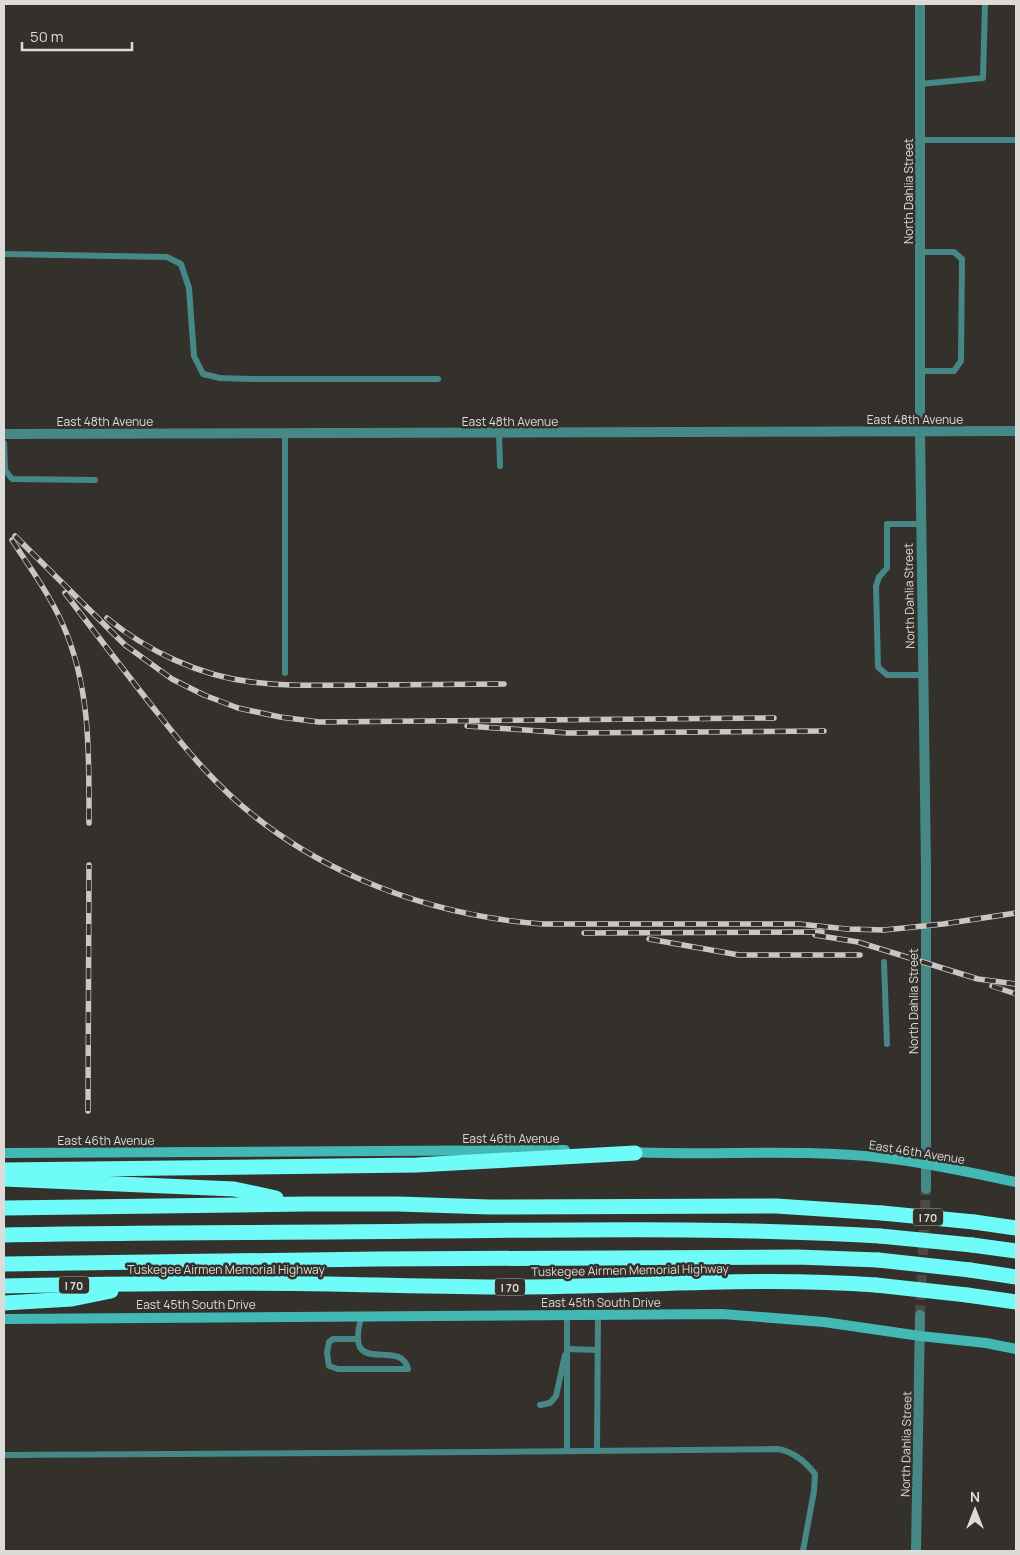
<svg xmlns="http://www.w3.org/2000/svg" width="1020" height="1555" viewBox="0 0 1020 1555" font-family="Manrope,sans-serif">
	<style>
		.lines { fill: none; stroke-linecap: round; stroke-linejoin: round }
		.tertiary-tunnel { stroke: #4d4a45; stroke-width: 10; stroke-dasharray: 10 5; stroke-linecap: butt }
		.service { stroke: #458886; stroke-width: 6 }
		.tertiary { stroke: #458886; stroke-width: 10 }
		.secondary { stroke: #43b9b6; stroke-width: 10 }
		.motorway { stroke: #6ffbf7; stroke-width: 15 }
		.rail-casing { stroke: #c9c7c3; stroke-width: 5.5 }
		.rail { stroke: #34302b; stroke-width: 4; stroke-dasharray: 11; stroke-linecap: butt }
		.motorway-bridge { stroke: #6ffbf7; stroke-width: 15 }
		.labels { text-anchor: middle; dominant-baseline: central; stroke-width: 5; stroke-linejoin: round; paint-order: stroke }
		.shield { fill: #34302b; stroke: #aaa8a4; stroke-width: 1 }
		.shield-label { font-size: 11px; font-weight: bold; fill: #dddbd8 }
		.street-label { font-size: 12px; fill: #dddbd8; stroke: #34302b }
	</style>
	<rect width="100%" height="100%" fill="#34302b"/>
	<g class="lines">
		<path class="tertiary-tunnel" d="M920,1315l6,-126"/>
		<g class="service">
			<path d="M920,84l63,-6 2,-74"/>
			<path d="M920,140h96"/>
			<path d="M4,254l163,3 14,7 8,24 5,68 9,18 17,4 31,1h187"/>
			<path d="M920,371h34l7,-10 1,-102 -8,-7h-34"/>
			<path d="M499,433l1,33"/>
			<path d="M285,434v239"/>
			<path d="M4,443l1,27 7,9 83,1"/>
			<path d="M921,524h-34v44l-8,9 -3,9 2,81 9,8h36"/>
			<path d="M884,962l3,82"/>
			<path d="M567,1314v137"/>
			<path d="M357,1339h-24l-4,3 -2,11 2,13 9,3h70c-7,-33 -66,12 -46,-54"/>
			<path d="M567,1349l30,1"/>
			<path d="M540,1405l10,-2 6,-7 9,-41"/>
			<path d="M597,1451l1,-137"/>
			<path d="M4,1455l473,-3 301,-3c16,3 27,12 37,25l-1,17 -11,60"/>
		</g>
		<g class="tertiary">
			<path d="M920,4v428l6,436v321"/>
			<path d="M4,434l1012,-3"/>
			<path d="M916,1551l4,-236"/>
		</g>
		<g class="secondary">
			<path d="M630,1152c85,4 170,-4 255,6 44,5 88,15 131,24"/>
			<path d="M4,1153l561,-3"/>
			<path d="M4,1319l718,-5 102,8 96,14 66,7 30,6"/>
		</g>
		<g class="motorway">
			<path d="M4,1170l413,-5 218,-12"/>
			<path d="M4,1179l230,10 42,9"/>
			<path d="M4,1208l301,-4h93l91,3 287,-1 106,7"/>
			<path d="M974,1222l42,6"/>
			<path d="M4,1235c141,-3 282,-2 422,-4 151,-1 303,-4 454,5"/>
			<path d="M972,1245l44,6"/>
			<path d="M4,1264l373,-5 420,-2 81,3"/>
			<path d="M970,1270l46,7"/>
			<path d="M4,1286c108,-2 216,-4 324,-2 61,1 123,3 184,3 121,0 243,-11 364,-2"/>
			<path d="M967,1295l49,7"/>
			<path d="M4,1303l68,-4 39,-8"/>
		</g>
		<g class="rail-casing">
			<g id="rail">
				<path d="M15,536l110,109 47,34 32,16 34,13 42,9 39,5 455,-4"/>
				<path d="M12,540c18,28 38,55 51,85 28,63 26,131 26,198"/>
				<path d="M65,593c27,36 55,72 83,108 19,24 37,48 58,70 85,93 212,144 337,153h256l48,5 37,1 59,-6 73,-11"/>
				<path d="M107,618c40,33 93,58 145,64 39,5 79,3 118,3 45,0 89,-1 134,-1"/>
				<path d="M467,726l101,7 256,-2"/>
				<path d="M584,933l238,-1"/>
				<path d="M815,935l43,7 120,37 38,5"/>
				<path d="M649,939l90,16h121"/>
				<path d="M992,986l24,8"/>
				<path d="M88,1111l1,-246"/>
			</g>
		</g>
		<use href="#rail" class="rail"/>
		<g class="motorway-bridge">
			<path d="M882,1213l92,9"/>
			<path d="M880,1236l92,9"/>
			<path d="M878,1260l92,10"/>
			<path d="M876,1285l91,10"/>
		</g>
	</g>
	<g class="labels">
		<g class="shield">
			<rect x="913" y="1208.5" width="30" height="17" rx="4"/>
			<rect x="59" y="1276.5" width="30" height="17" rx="4"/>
			<rect x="495" y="1278.5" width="30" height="17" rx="4"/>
		</g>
		<g class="shield-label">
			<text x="928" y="1217">I 70</text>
			<text x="74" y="1285">I 70</text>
			<text x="510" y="1287">I 70</text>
		</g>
		<g class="street-label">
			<text transform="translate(908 191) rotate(-90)">North Dahlia Street</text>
			<text x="915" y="419">East 48th Avenue</text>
			<text x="105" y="421">East 48th Avenue</text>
			<text x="510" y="421">East 48th Avenue</text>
			<text transform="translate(909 596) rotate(-91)">North Dahlia Street</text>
			<text transform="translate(913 1001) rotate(-90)">North Dahlia Street</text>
			<text x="511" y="1138">East 46th Avenue</text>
			<text x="106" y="1140">East 46th Avenue</text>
			<text transform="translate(917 1152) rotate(9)">East 46th Avenue</text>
			<text x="226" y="1269">Tuskegee Airmen Memorial Highway</text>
			<text transform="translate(630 1270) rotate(-1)">Tuskegee Airmen Memorial Highway</text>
			<text x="601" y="1302">East 45th South Drive</text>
			<text x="196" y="1304">East 45th South Drive</text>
			<text transform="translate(906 1444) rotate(-89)">North Dahlia Street</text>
		</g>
	</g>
	<rect width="1020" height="1555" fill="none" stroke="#dddbd8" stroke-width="10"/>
	<g transform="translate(975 1510)" stroke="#34302b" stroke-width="4" paint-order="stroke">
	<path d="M0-4L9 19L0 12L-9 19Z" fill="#dddbd8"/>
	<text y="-8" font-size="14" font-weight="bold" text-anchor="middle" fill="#dddbd8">N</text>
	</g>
	<path d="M22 42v8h110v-8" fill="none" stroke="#dddbd8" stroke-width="2.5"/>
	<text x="30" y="42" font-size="15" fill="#dddbd8" stroke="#34302b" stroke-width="4" paint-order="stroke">50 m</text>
</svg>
